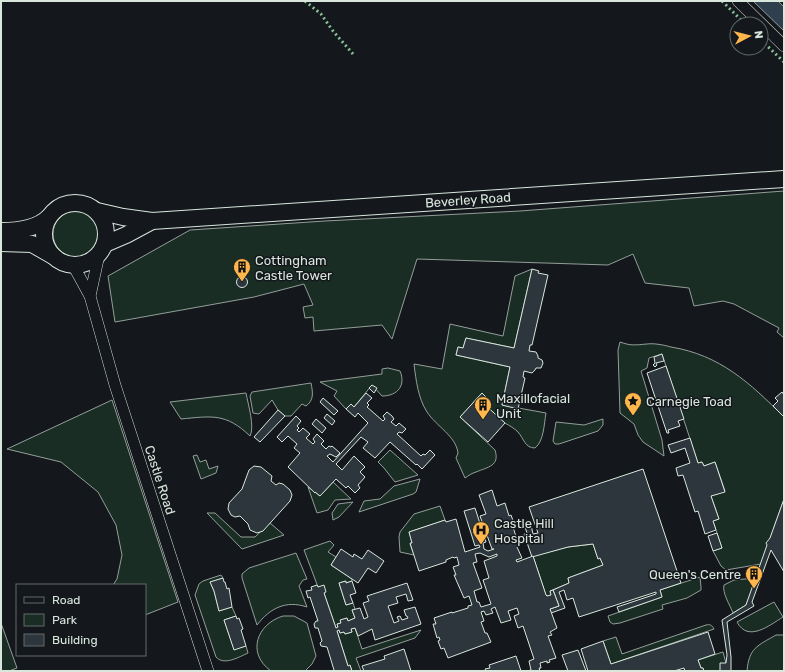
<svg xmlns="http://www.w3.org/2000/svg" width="785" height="672" font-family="Rubik,sans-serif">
  <rect width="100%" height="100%" fill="#14181c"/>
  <!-- green -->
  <g fill="#1a2d24" stroke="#939e99">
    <polygon points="784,191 784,338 777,332 779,328 734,304 723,301 694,306 689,288 645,283 633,254 608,265 417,259 392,339 382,325 314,331 313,317 305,318 303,307 313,305 304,284 254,297 115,322 108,276 190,230 325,221 520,211"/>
    <circle cx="76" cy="234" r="23"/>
    <path d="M 532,269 L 514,348 L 466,338 L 463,348 L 458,347 L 456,355 L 510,367 L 502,405 L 546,413 C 544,424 544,441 535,448 C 525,448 524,439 518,432 C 514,428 510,426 505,423 C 497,417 490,409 482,402 L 486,397 L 482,393 L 460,417 L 495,450 C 500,466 488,467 476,472 C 472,473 468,476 465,478 L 456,458 L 458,453 C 456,436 436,426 427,412 C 418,398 416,380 414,364 L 442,369 L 450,324 L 503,336 L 515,276 Z"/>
    <path d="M 620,342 C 631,346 635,345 647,344 C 654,343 664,345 671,347 C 720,355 750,383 784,417 L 784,499 L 761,564 L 726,570 L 721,566 L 713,551 L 722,548 L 713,521 L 719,519 L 711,496 L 725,491 L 715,462 L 704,466 L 702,462 L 698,463 L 662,354 L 649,358 L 647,368 L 641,371 L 662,440 L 664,456 L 643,442 L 638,435 L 634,424 L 620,413 L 618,350 Z"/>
    <path d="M 388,368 L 400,371 C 406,385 398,396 382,396 L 372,385 L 354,407 L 351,404 L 346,409 L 334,396 L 337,391 L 320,382 L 382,374 L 382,369 Z"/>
    <path d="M 311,383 C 313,393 314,400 306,406 L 302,404 L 291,416 L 285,416 L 278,410 L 272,400 L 259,414 L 253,413 L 250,396 L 252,392 Z"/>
    <path d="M 246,393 C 248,404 255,427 250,436 C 226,413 212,416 181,419 L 170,402 Z"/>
    <polygon points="112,400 178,602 145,615 145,585 113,585 117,579 122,555 116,525 98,492 61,462 7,449"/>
    <polygon points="603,419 603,425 598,431 559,444 555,444 553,441 556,422 584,425"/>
    <polygon points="390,450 418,475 395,482 384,468 378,462"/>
    <polygon points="197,455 200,462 206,460 209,469 218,466 216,473 201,479 193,456"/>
    <polygon points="420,479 416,492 413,494 359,512 364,501 380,499 394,486"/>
    <polygon points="333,482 351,499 335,500 328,510 317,513 308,487 320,496"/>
    <polygon points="353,502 339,517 333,520 332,513 338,504"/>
    <polygon points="440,506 445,520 409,532 412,543 410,544 414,555 400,552 399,537 400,532 414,514"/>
    <polygon points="207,513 215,513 241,537 255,537 270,523 284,535 242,549"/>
    <polygon points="330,541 334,545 328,552 336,557 331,565 352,579 352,581 346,583 345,581 339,583 346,605 353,603 355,609 352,610 355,618 348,621 347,618 341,620 341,623 337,624 338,627 336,628 324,593 318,587 304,550"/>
    <polygon points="593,544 598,559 600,558 603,565 568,578 569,583 550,591 551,595 547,596 546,595 533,556 568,547"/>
    <path d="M 296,553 L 307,579 L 303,580 L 299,586 L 307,607 C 286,600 270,608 257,625 L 242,578 L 242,574 L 249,568 Z"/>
    <path d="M 221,575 L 223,578 L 210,582 L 214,591 L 219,611 L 232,607 L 236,616 L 224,620 L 234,649 L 246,646 L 248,653 C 239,657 224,666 216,657 L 195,595 L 199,584 L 203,581 Z"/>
    <polygon points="700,577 701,587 701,590 687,598 662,605 663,609 620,623 613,624 610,622 608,616 662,597 660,590"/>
    <path d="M 756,578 L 746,605 L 733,613 C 730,605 722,593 724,585 L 734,580 Z"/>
    <path d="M 774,602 L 783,617 C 770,625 748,643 737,622 Z"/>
    <path d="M 283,616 L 294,616 L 307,623 L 316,656 L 312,664 L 305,671 L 271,671 C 246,653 257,624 283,616 Z"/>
    <polygon points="1,623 17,668 9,671 1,671"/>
    <path d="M 706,625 C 710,624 712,625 714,629 L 611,664 L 603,641 L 616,637 L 622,654 Z"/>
    <polygon points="355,628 362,649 421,630 415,638 356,658 361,671 352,671 350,665 348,666 337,631 339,630 340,633 344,632 345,634 352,632 351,629"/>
    <path d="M 776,635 L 784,635 L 784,671 L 747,671 C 749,648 757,646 776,635 Z"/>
    <polygon points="723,652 726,663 720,671 704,671 703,668 701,668 698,660"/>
  </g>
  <!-- water -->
  <polygon fill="#2f3f4d" stroke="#939e99" points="753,1 778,1 784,7 784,31"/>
  <!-- building -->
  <g fill="#2c363c" stroke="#d8e6dc" fill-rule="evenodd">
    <polygon points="532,269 539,271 538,273 548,275 532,345 530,345 529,351 536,352 538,356 538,358 542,360 543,363 541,368 536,368 535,370 532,373 524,371 523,377 525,378 518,409 502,405 510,367 456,355 458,347 463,348 466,338 514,348"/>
    <circle cx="242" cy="282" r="5.5"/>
    <polygon points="662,354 664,361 656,363 657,365 655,367 653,365 655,363 654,357"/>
    <polygon points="666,366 684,419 678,421 680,426 668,430 669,433 667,433 647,373"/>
    <polygon points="372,385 377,388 374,393 369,388"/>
    <polygon points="782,392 784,395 784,417 773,406 778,401 775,398"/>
    <polygon points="366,393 372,398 367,403 369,405 367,407 383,421 385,419 383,416 387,412 392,416 394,419 391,422 396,426 399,423 406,429 402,433 399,432 397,434 421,456 423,454 425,455 430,450 435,455 422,469 417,464 416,465 390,442 375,458 363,448 368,442 361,437 336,464 342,470 354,456 365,467 360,472 365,477 358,485 360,488 355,493 348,486 346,488 336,479 320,496 315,492 315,493 288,467 300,453 294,448 297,444 288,436 282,442 277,437 296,416 301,421 297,426 299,428 297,430 299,432 303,428 310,434 306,438 313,444 315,442 313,439 317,434 324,441 321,444 326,449 329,446 331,447 332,446 340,453 336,457 330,454 327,456 333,462 368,423 358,413 355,417 346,409 351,404 354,407"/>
    <polygon points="482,393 486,397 482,402 505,423 488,442 460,417"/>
    <polygon points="323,398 338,411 334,415 320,402"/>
    <polygon points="278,410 285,416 260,442 254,437"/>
    <polygon points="327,414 335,421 332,425 324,418"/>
    <polygon points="316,419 326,428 322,433 312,424"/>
    <polygon points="690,438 698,463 702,462 704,466 715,462 725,492 711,496 719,519 713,521 716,530 705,534 698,511 695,512 683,475 678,476 676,468 690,463 685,448 671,453 668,445"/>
    <polygon points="254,466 261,467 272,476 271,481 276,485 279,483 283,484 290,490 292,495 290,501 263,531 257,533 250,530 248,524 240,516 235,517 231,515 228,509 229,503 242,489 249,470"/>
    <polygon points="643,469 681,583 660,590 662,597 619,612 617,607 656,594 656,592 579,617 573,598 567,600 564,590 559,592 565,608 551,613 550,609 559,606 553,590 569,583 568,578 603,565 600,558 598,559 593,544 568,547 532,557 524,534 527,533 525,527 531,525 533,534 538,533 529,507"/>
    <path d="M 492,490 L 497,506 L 505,503 L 509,516 L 511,515 L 515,526 L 513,527 L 519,546 L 517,547 L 522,558 L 516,560 L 517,562 L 533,556 L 546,595 L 547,596 L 551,595 L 550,591 L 553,590 L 559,606 L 550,609 L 557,628 L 550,632 L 552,635 L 548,636 L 556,658 L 549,660 L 550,662 L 547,663 L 547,661 L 540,663 L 541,668 L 539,668 L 540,671 L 527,671 L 531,670 L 529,661 L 534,659 L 523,626 L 518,628 L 514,616 L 519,614 L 517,608 L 508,611 L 511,620 L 501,623 L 495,607 L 491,609 L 493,613 L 486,615 L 484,611 L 481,612 L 484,621 L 481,622 L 485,633 L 487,633 L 491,642 L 448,658 L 444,648 L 441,649 L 438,641 L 440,640 L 439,637 L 437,638 L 433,624 L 436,624 L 434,618 L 452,612 L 452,613 L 468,608 L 468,606 L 472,605 L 469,596 L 464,598 L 454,575 L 456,575 L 453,567 L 459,565 L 457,557 L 454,558 L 453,557 L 446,560 L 446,562 L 419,571 L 410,543 L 412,543 L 409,532 L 445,520 L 446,522 L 456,519 L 465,552 L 480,547 L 479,545 L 475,546 L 464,511 L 475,508 L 486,542 L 483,543 L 484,549 L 488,551 L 494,549 L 492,549 L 480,516 L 486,514 L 479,495 ZM 480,553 L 489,557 L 497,554 L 497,556 L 484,561 L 489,578 L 483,580 L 491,604 L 481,607 L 479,602 L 477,602 L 474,591 L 482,588 L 473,563 L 477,562 L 475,554 Z"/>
    <polygon points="784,499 784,572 771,550 752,602 754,606 727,622 731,657 731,671 720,671 720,663 726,663 727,655 722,620 746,605 767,545 766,543 770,538"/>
    <polygon points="717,533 722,548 713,551 708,536"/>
    <polygon points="341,549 353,557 354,554 362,559 368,550 384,561 376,573 368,568 358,583 331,565"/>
    <polygon points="223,578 224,582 225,582 227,589 229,588 232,607 219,611 214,591 210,582"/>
    <polygon points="346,581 346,583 352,581 356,593 350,595 353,603 346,605 339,583"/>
    <polygon points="407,583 413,600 408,601 406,594 396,597 398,603 388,606 394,623 399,621 397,617 400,616 402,620 408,618 407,616 406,616 404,610 415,607 421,624 375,640 372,629 358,636 355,628 351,629 352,632 345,634 344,632 340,633 339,630 337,631 348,666 350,665 352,671 333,671 334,670 327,647 321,646 320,643 322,641 318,628 315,628 314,624 316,621 318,621 310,597 308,598 306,591 312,590 311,587 317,585 318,587 324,585 326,592 324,593 336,628 338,627 337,624 341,623 340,620 347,618 348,621 355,618 352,610 360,608 364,619 368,617 363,603 369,601 367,596"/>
    <polygon points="236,616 237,619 239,618 243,629 241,630 246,646 234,650 224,620"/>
    <polygon points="708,632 715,654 698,660 701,668 703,668 704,671 685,671 684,668 674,671 588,671 581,649 603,641 611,664"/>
    <polygon points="404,649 411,671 364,671 362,666 385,659 384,656"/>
    <polygon points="578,650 586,671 568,671 562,655"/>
    <polygon points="516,656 521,671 486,671 485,669 490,668 489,665"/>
  </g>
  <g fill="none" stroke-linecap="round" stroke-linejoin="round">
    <!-- minor casing -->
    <g stroke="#d8e6dc" stroke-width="12">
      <g id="minor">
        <polyline points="738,1 784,46"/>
        <polyline points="73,265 90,296 115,385 208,671"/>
        <polyline points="90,296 99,255"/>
      </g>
    </g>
    <!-- highway casing -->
    <g stroke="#d8e6dc" stroke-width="18">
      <g id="highway">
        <circle cx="75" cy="234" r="31"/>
        <polyline points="97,211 123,217 152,221 784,179"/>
        <path d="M 1,231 C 16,231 37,229 49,217"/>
        <polyline points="1,243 32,244 53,256"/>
        <polyline points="105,244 126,235 152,221"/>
      </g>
    </g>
    <!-- minor -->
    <use href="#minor" stroke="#14181c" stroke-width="11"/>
    <!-- highway -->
    <use href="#highway" stroke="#14181c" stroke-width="16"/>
    <!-- hedge -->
    <g stroke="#8ac095" stroke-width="3" stroke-dasharray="2 3" stroke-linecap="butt">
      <polyline points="305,1 321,14 333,31 353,54"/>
      <polyline points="722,1 745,24"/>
      <polyline points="761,40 784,62"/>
    </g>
  </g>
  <!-- icons -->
  <defs>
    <g id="building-pin" transform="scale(0.9)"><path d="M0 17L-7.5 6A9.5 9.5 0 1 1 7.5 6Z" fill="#ffb74d" stroke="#14181c"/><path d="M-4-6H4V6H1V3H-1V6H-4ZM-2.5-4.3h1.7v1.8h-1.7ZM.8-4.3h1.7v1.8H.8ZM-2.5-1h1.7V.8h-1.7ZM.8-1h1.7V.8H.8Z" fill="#111"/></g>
    <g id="sight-pin" transform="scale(0.9)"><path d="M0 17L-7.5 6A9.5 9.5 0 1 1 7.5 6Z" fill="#ffb74d" stroke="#14181c"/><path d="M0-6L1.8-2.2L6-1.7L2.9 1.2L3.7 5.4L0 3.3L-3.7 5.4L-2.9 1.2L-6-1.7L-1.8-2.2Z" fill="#111"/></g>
    <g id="hospital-pin" transform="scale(0.9)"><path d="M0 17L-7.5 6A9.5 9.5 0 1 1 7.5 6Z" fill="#ffb74d" stroke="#14181c"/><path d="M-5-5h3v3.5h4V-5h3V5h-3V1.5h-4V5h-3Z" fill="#111"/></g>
  </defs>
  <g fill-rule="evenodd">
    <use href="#building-pin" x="242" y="267"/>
    <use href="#sight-pin" x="633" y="401"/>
    <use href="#building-pin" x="483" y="405"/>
    <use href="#hospital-pin" x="481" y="530"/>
    <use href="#building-pin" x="754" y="574"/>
  </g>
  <g text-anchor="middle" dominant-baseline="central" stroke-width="3" stroke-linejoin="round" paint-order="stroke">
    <!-- street labels -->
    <g font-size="13" fill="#d8e6dc" stroke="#14181c">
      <text transform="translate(468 200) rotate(-4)">Beverley Road</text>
      <text transform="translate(160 480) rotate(72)">Castle Road</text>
    </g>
    <!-- poi labels -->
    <g font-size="13" fill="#d8e6dc" stroke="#14181c" text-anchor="start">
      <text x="255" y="260">Cottingham<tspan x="255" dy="15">Castle Tower</tspan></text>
      <text x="496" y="398">Maxillofacial<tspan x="496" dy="15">Unit</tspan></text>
      <text x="646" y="401">Carnegie Toad</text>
      <text x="494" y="523">Castle Hill<tspan x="494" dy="15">Hospital</tspan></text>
      <text x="741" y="574" text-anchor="end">Queen's Centre</text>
    </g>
  </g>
  <!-- border -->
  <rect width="785" height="672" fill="none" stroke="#d8e6dc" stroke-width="4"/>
  <!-- legend -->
  <rect x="16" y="584" width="130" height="72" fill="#14181c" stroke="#626a69"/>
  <rect x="24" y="597" width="20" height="6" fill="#14181c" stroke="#626a69"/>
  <text x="52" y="604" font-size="12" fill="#d8e6dc">Road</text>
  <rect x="24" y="614" width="20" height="12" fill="#1a2d24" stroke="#626a69"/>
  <text x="52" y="624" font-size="12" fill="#d8e6dc">Park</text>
  <rect x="24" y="634" width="20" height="12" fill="#2c363c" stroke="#626a69"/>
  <text x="52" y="644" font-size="12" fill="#d8e6dc">Building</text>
  <!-- north arrow -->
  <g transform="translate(749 36) rotate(83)"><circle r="19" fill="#14181c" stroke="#626a69"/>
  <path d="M0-3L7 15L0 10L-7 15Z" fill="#ffb74d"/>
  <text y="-6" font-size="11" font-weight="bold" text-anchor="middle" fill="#d8e6dc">N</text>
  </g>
</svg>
